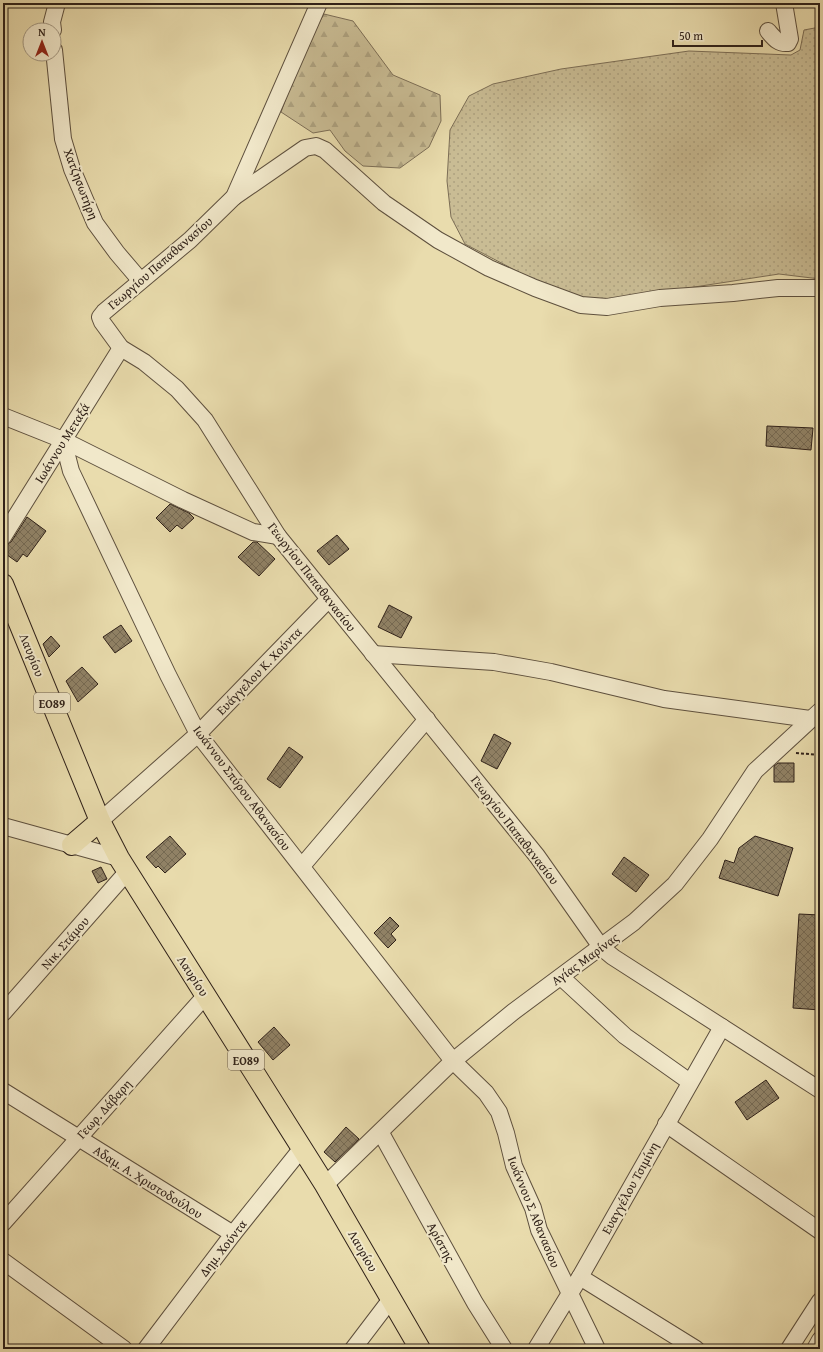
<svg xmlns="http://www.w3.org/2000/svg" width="823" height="1352" font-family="'Gentium Book Plus',serif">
  <defs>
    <pattern id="grass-dots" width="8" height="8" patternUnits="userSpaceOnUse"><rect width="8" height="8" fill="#c9bc94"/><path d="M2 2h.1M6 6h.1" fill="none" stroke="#ada17f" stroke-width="1.8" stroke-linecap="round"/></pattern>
    <pattern id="forest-firs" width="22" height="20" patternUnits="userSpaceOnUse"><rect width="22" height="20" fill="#c9bc94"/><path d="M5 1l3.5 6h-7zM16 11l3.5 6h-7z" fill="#ada17f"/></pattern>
    <pattern id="building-cross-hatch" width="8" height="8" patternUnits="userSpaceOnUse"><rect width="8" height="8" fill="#908266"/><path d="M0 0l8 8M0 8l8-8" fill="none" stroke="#766a53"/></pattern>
  </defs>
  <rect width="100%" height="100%" fill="#e9dcad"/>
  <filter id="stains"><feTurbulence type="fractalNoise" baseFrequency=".005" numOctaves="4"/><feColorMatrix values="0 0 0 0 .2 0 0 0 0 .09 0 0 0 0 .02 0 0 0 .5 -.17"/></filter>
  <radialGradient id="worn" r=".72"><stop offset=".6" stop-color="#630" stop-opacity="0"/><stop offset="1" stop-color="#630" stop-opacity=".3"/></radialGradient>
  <!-- grass -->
  <polygon fill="url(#grass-dots)" stroke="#7c6e56" points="820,27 820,279 779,274 610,300 581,297 530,278 465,244 451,217 447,181 450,130 469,96 493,84 561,69 689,51 791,55 800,50 804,30"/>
  <!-- forest -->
  <polygon fill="url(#forest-firs)" stroke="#7c6e56" points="324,14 353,21 393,75 440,95 441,121 429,147 400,168 363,166 345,151 330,130 313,133 281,112 303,51"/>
  <!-- building -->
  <g fill="url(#building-cross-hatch)" stroke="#2f2119">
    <polygon points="767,426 813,428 811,450 766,446"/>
    <polygon points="170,504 189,513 194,518 182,529 177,525 170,532 156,518"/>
    <polygon points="27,517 46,531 27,557 23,554 17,562 3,552 3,546 11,542"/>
    <polygon points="337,535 349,549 329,565 317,551"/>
    <polygon points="253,542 257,542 275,559 259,576 238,557"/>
    <polygon points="389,605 412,617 401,638 378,627"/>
    <polygon points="121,625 132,641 115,653 103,637"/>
    <polygon points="51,636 60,646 49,657 43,644"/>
    <polygon points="82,667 98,684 78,702 66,681"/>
    <polygon points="494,734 511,743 497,769 481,761"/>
    <polygon points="289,747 303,757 280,788 267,779"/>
    <polygon points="778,763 794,763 794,782 774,782 774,766"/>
    <polygon points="170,836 186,854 165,873 158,866 156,868 146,857"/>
    <polygon points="755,836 793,848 778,896 719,878 725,860 734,863 739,848"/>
    <polygon points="624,857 649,875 636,892 612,874"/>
    <polygon points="101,867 107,879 98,883 92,871"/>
    <polygon points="799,914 820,915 820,1010 793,1008"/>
    <polygon points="390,917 399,926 391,934 396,940 388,948 374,933"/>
    <polygon points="274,1027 290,1045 273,1060 258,1042"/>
    <polygon points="766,1080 779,1098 747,1120 735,1102"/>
    <polygon points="346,1127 359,1139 335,1162 324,1152"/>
  </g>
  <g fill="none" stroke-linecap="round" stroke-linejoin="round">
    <!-- minor casing -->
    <g stroke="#5e503e" stroke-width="18">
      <g id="minor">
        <polyline points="319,3 234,197 190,240 104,312 100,317 102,322 121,348 144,362 177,389 205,420 278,536 537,856 601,947 613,957 820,1090"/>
        <polyline points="53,30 52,22 57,3"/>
        <path d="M 768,31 C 774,38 778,44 788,43 L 790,39 L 784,3"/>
        <polyline points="54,50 63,139 72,169 95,223 117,253 140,280"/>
        <polyline points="234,197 305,148 316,146 325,150 384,203 438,240 489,268 535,288 581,305 607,307 660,298 733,293 778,288 820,288"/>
        <polyline points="3,416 63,440 183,500 253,532 278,536"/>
        <polyline points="63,440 71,471 168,675 198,734 453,1061 486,1093 499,1112 506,1133 514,1166 533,1208 539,1230 597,1349"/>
        <polyline points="3,537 121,348"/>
        <polyline points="373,654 494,662 551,672 664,699 810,719"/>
        <polyline points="100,821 198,734 328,600"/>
        <polyline points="3,826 119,858"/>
        <polyline points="302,866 427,719"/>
        <polyline points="561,977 625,1036 690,1082"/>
        <polyline points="3,1013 127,872"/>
        <polyline points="3,1091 233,1234"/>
        <polyline points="666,1124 820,1231"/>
        <polyline points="381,1133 475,1303 504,1349"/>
        <polyline points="325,1185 453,1061 513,1012 634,922 675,884 710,839 755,771 820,711"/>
        <polyline points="3,1223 206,995"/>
        <polyline points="3,1261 124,1349"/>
        <polyline points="580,1277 696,1349"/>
        <polyline points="146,1349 233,1234 302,1148"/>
        <polyline points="353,1349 391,1299"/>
        <polyline points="536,1349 580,1277 722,1027"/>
        <polyline points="789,1349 820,1301"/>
        <polyline points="815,1349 820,1340"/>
      </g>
    </g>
    <!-- major casing -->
    <g stroke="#2f2119" stroke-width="22">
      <g id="major">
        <polyline points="3,584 100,821 119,858 325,1185 420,1349"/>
        <polyline points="72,845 100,821"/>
      </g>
    </g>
    <!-- path -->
    <polyline stroke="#2f2119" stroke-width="2" stroke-dasharray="3 2" stroke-linecap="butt" points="796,753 820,755"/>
    <!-- minor -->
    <use href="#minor" stroke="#f1e8ca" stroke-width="16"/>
    <!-- major -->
    <use href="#major" stroke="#e9dcad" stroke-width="20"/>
  </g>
  <g text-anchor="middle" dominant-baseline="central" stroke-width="4" stroke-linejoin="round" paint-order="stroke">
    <!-- shield labels -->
    <g fill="#f1e8ca" stroke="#695d4e" stroke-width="1">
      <rect x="34" y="693" width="36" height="20" rx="3"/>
      <rect x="228" y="1050" width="36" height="20" rx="3"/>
    </g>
    <g font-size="12" font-weight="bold" fill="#2f2119">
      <text x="52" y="703">ΕΟ89</text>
      <text x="246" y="1060">ΕΟ89</text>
    </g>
    <!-- street labels -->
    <g font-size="13" fill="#2f2119" stroke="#f1e8ca">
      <text transform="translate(81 184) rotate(69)">Χατζησωτήρη</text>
      <text transform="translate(160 263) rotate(-41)">Γεωργίου Παπαθανασίου</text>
      <text transform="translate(62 443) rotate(-58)">Ιωάννου Μεταξά</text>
      <text transform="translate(312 577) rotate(52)">Γεωργίου Παπαθανασίου</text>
      <text transform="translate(32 655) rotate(68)">Λαυρίου</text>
      <text transform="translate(259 671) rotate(-46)">Ευάγγελου Κ. Χούντα</text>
      <text transform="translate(242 788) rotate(53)">Ιωάννου Σπύρου Αθανασίου</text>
      <text transform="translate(515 830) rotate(52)">Γεωργίου Παπαθανασίου</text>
      <text transform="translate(65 943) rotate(-49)">Νικ. Στάμου</text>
      <text transform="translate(585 959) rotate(-36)">Αγίας Μαρίνας</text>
      <text transform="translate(193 976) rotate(57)">Λαυρίου</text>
      <text transform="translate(104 1109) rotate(-48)">Γεωρ. Δάβαρη</text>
      <text transform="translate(148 1182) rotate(32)">Αδαμ. Α. Χριστοδούλου</text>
      <text transform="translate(630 1188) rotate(-61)">Ευαγγέλου Τσιμίνη</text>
      <text transform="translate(534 1212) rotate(68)">Ιωάννου Σ Αθανασίου</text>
      <text transform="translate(441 1242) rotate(61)">Αρίστης</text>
      <text transform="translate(223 1248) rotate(-52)">Δημ. Χούντα</text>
      <text transform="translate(363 1251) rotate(60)">Λαυρίου</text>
    </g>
  </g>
  <!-- margin -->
  <rect width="823" height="1352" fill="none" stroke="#e9dcad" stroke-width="16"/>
  <rect x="4" y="4" width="815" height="1344" fill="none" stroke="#2f2119" stroke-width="2"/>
  <rect x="8" y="8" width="807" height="1336" fill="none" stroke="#2f2119"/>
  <!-- north arrow -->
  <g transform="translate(42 42)"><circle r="19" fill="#f1e8ca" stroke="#a39883"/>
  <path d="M0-3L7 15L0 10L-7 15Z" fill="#8f2418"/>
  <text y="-6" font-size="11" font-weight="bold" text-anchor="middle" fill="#2f2119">N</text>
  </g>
  <!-- scale -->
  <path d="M673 40v6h89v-6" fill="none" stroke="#2f2119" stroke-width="2"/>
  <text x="679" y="40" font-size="12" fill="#2f2119" stroke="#f1e8ca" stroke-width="3" paint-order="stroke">50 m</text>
  <rect width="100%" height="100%" filter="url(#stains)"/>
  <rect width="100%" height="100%" fill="url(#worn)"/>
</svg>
